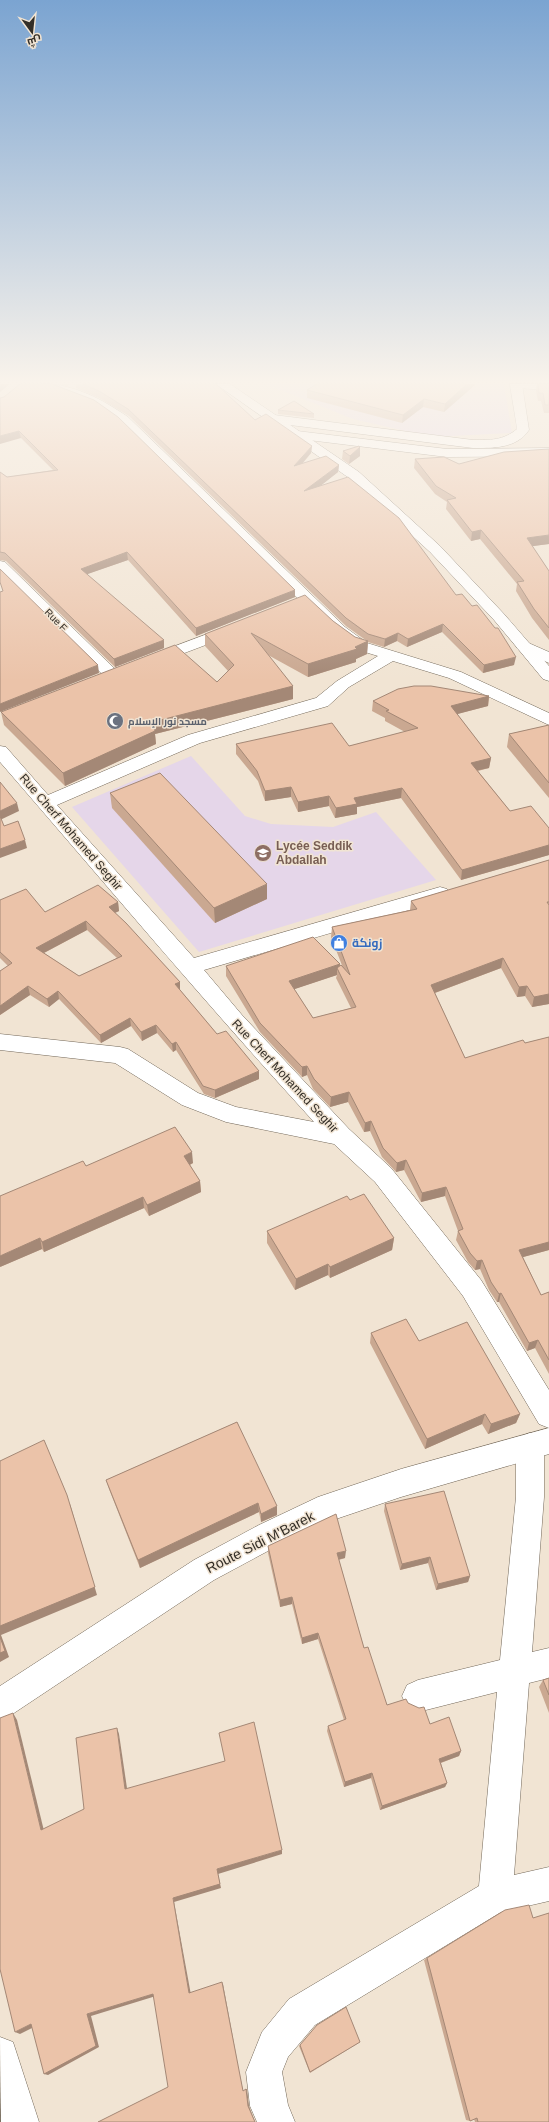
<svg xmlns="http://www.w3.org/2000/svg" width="549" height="2122" font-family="Arial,Cairo,sans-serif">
  <rect width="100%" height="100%" fill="#f1e4d3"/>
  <!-- education -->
  <g fill="#e5d6e9">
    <polygon points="266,384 504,384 512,433 432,437 353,419"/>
    <polygon points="191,756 245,816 271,824 333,827 376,812 436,880 199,952 72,807"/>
  </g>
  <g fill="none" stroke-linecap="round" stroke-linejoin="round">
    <!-- street casing -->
    <g stroke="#736859" stroke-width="1">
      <g id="street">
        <path d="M 43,384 C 75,384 103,400 128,417 L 345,627 L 367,643 L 461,672 L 549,713 L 549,725 L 449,678 L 393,661 L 349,687 L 328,706 L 200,743 L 57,805 L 194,958 L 440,887 L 447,889 L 450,894 L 447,899 L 204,970 L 242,1015 L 349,1129 L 391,1168 L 481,1280 L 549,1390 L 549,1428 L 539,1424 L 463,1296 L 375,1182 L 334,1144 L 226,1122 L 182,1105 L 115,1063 L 0,1050 L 0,1034 L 120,1047 L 128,1049 L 198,1093 L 236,1107 L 314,1122 C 206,1004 104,882 0,762 L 0,746 L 6,747 L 48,795 L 188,735 L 316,698 L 337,681 L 378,656 L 355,649 L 333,633 L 120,423 L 95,406 L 45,387 Z"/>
        <polygon points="510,384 549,384 549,390 516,388"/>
        <polygon points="297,431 447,449 549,448 549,456 447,457 292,438 291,435"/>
        <polygon points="0,561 5,562 118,672 120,675 118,678 106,678 0,573"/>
        <polygon points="234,624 240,626 242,629 240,632 158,663 146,663 144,660 146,657"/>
        <polygon points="524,641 549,652 549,663 518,649 516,646 518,643"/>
        <polygon points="530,1433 540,1437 544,1446 544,1497 532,1652 549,1648 549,1678 529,1683 514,1875 549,1867 549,1901 501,1912 315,2025 288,2057 282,2072 288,2105 295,2122 257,2122 250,2106 246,2072 262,2032 289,1999 479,1886 497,1692 418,1712 407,1707 402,1696 407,1685 418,1680 500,1660 516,1497 516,1446 520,1437"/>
        <polygon points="0,2037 13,2042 39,2122 1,2122"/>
      </g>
    </g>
    <!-- secondary casing -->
    <g stroke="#736859" stroke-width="1">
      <g id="secondary">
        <path d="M 510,384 L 522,384 L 529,430 C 516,449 493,448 473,448 L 274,423 L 268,419 L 274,415 L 473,440 C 490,440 503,441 517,429 Z"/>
        <polygon points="549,1428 549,1454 401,1497 333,1520 279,1545 214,1580 11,1715 0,1720 0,1686 194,1560 259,1525 318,1497 401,1469"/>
      </g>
    </g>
    <!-- primary casing -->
    <g stroke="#736859" stroke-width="1">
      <polygon id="primary" points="216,384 230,384 359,472 440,546 504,614 549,666 549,681 543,679 494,620 430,552 349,478"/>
    </g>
    <!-- street -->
    <use href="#street" fill="#fff" fill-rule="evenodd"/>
    <!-- secondary -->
    <use href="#secondary" fill="#fff" fill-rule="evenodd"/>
    <!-- primary -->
    <use href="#primary" fill="#fff" fill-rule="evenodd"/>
  </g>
  <!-- wall -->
  <g fill="#caa891" fill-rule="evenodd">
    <polygon points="56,384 69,384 68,386"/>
    <polygon points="76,384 216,384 255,420 312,446 311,453 303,463 339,465 338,472 320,486 456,595 514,665 483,673 442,632 407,647 397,641 384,647 368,642 367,654 356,659 356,662 308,677 268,655 293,699 155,734 156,744 65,786 4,725 1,712 217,682 228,671 205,646 205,634 333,621 355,637 367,641 346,626 129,416 99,398 76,388"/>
    <polygon points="314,384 476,384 444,412 423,407 402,423 307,398 307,390 316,385"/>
    <polygon points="537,384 549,384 549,413 544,413 541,401 538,401 536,391"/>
    <polygon points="0,398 295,597 196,636 128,560 87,574 164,648 115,667 6,561 0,560 0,472 7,477 53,470 21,438"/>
    <polygon points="278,410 314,414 314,418 278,414"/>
    <polygon points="360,447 360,456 349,464 342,459 343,451"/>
    <polygon points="415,459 459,464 549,544 532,546 549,571 549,640 532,618 516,591 517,584 480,539 471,541 446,509 447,502 435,494 414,468"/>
    <polygon points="489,696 488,706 457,714 491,758 489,768 478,771 510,811 549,828 549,855 461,880 401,798 357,807 357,814 335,818 329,806 298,812 291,797 265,801 258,781 236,754 236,744 349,746 405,732 385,721 385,718 372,711 373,701"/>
    <polygon points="549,725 549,798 507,747 509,734"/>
    <polygon points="110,793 267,899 215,923 112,808"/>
    <path d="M 549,860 L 549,1004 L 532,1007 L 525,996 L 517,997 L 501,968 L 435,993 L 465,1058 L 549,1037 L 549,1250 L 523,1257 L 541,1295 L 549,1292 L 549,1374 L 535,1348 L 527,1351 L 499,1302 L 497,1302 L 489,1290 L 480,1269 L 475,1270 L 468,1262 L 456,1240 L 458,1231 L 445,1196 L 421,1202 L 404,1170 L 396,1172 L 382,1157 L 370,1131 L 364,1132 L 348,1102 L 330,1107 L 313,1089 L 307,1075 L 302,1077 L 260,1032 L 226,976 L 226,966 L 340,964 L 340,966 L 343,968 L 331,937 L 332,927 L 410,910 L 411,901 ZM 337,975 L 336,978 L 351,1008 L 313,1018 L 294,989 Z"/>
    <path d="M 0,900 L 45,912 L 118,902 L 119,911 L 115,913 L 180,982 L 180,990 L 217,1034 L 259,1079 L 215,1098 L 204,1094 L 176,1050 L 173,1052 L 157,1033 L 142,1041 L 131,1026 L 101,1043 L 59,999 L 49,1007 L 30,995 L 0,1015 L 0,971 L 8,966 L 0,958 ZM 87,930 L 117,958 L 79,976 L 44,953 Z"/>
    <polygon points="193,1163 190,1165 200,1181 201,1192 149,1216 144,1208 44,1252 42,1249 0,1267 86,1166"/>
    <polygon points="267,1231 394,1238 392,1250 330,1278 328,1275 295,1290 267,1243"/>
    <polygon points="371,1333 419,1341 520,1414 516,1423 488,1434 482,1424 425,1449 370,1343"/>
    <polygon points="237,1422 277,1515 261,1522 259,1512 140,1568 109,1489 106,1480"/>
    <polygon points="385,1504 470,1576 468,1582 436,1590 428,1563 400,1570 384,1511"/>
    <polygon points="268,1546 345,1558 339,1560 364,1648 387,1705 408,1703 430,1724 461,1751 459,1756 441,1763 447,1783 445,1787 380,1810 371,1778 344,1787 327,1731 328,1726 344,1720 318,1639 302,1644 292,1604 280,1607 268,1553"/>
    <polygon points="549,1678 549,1713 539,1687 543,1680"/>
    <polygon points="427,1958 549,2122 475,2122 474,2119 470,2121 466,2120 424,1960"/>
    <polygon points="360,2042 310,2073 299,2046 300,2045"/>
  </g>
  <!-- shaded-wall -->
  <g fill="#a48876">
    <polygon points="0,384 10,384 0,392"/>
    <polygon points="467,384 476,384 444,412 445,404"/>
    <polygon points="424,399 423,407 402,423 403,415"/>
    <polygon points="19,431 21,438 0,444 0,436"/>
    <polygon points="312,446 311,453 294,473 294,466"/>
    <polygon points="360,447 360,456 349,464 350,456"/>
    <polygon points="339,465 338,472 304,499 304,491"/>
    <polygon points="481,530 480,539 471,541 472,532"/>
    <polygon points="549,535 549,544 526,547 527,538"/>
    <polygon points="127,552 128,560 82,576 81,569"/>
    <polygon points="295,590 295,597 196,636 196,628"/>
    <polygon points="443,624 442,632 407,647 408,639"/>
    <polygon points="398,633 397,641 384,647 385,639"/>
    <polygon points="164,640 164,648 115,667 114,659"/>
    <polygon points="368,641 367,654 356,659 356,662 308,677 308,664 355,647"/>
    <polygon points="516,657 514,665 483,673 484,665"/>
    <polygon points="98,665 99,673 0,712 0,704"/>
    <polygon points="293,686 293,699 155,734 156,744 65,786 63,773 153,722"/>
    <polygon points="489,696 488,706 450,716 451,706"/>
    <polygon points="491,758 489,768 470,772 471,763"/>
    <polygon points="291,787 291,797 265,801 265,791"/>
    <polygon points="402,788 401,798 357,807 357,814 335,818 336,808 354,798"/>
    <polygon points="329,796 329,806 298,812 298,802"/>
    <polygon points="17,803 19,811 0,820 0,811"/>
    <polygon points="25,840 27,848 0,858 0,849"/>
    <polygon points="549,845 549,855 461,880 462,870"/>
    <polygon points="267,884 267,899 215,923 214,908"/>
    <polygon points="118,902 119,911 110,915 109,907"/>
    <polygon points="86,921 87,930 38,956 36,948"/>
    <polygon points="503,958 501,968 429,995 431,985"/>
    <polygon points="340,964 339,973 337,968 337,975 289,991 289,981"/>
    <polygon points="180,982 180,990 175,984"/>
    <polygon points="28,986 30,995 0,1015 0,1006"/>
    <polygon points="527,986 525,996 517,997 519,987"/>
    <polygon points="58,991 59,999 49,1007 47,999"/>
    <polygon points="549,994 549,1004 532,1007 534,997"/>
    <polygon points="130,1018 131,1026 101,1043 100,1035"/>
    <polygon points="156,1025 157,1033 142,1041 141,1032"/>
    <polygon points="176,1042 176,1050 173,1052 172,1044"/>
    <polygon points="307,1066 307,1075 302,1077 302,1067"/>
    <polygon points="259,1071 259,1079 215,1098 215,1090"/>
    <polygon points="349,1092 348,1102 330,1107 331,1097"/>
    <polygon points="371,1121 370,1131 364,1132 365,1123"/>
    <polygon points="192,1152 193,1163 185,1167 184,1156"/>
    <polygon points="406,1160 404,1170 396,1172 397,1163"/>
    <polygon points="200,1181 201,1192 149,1216 147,1205"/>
    <polygon points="446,1187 445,1196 421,1202 422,1193"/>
    <polygon points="143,1197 144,1208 44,1252 42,1242"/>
    <polygon points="40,1238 42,1249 0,1267 0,1256"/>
    <polygon points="394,1238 392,1250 330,1278 330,1267"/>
    <polygon points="549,1242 549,1250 516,1259 519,1250"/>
    <polygon points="482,1260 480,1269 475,1270 477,1261"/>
    <polygon points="328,1264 328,1275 295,1290 296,1279"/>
    <polygon points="501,1293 499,1302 497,1302 499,1294"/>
    <polygon points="538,1340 535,1348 527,1351 529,1343"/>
    <polygon points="485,1414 482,1424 425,1449 427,1439"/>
    <polygon points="520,1414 516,1423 488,1434 491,1424"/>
    <polygon points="258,1503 259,1512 140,1568 138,1560"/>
    <polygon points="70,1504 97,1595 1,1635 9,1657 0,1662 0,1626"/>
    <polygon points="277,1506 277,1515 261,1522 261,1514"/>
    <polygon points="346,1551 345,1558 336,1560 337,1553"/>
    <polygon points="430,1557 428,1563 400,1570 402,1564"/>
    <polygon points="470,1576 468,1582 436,1590 438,1584"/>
    <polygon points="292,1597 292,1604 280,1607 280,1600"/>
    <polygon points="318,1633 318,1639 302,1644 302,1638"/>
    <polygon points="13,1713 17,1720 45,1835 41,1830"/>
    <polygon points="117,1728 119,1734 128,1795 125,1789"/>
    <polygon points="461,1751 459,1756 437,1764 439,1759"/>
    <polygon points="372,1773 371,1778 344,1787 345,1782"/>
    <polygon points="447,1783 445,1787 380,1810 382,1806"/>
    <polygon points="282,1850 282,1854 218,1874 221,1888 174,1902 191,1995 189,1993 173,1898 217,1869"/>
    <polygon points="222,1982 223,1984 243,2092 243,2091"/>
    <polygon points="153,1994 156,1996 91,2016 99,2047 48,2075 44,2074 87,2014"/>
    <polygon points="31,2024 36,2026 20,2034 15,2032"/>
    <polygon points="246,2089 247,2089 249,2106 255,2122 248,2106"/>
  </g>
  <!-- building -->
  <g fill="#ebc3a9" stroke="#a48876" fill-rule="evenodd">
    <polygon points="20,384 52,384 94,400 118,417 295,590 196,628 127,552 81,569 164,640 114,659 5,553 0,552 0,472 7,477 58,470 19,431 0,436 0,398 4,397"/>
    <polygon points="83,384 216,384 255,420 266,414 312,446 294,466 326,456 339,465 304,491 348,477 399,518 456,595 462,594 472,606 477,605 495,628 498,628 516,657 484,665 443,624 408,639 398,633 385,639 368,634 346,618 128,409 99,391"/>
    <polygon points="317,384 467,384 445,404 424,399 403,415 307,390"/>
    <polygon points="538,384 549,384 549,405 545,405 543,393 539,393"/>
    <polygon points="294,401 314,414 278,410"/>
    <polygon points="359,446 360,447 350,456 343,451"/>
    <polygon points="549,449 549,535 527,538 549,571 549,628 534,609 517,582 524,581 481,530 472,532 447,500 456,498 436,486 415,459 444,457 459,464 504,452"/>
    <polygon points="0,569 98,665 0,704 0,592 3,591 0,582"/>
    <polygon points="305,595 333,621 355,637 368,641 355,647 357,649 308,664 251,633 293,686 153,722 155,731 63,773 1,712 175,645 217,682 234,665 205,634"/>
    <polygon points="414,686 431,686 489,696 451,706 491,758 471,763 510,811 531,806 549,828 549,845 462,870 402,788 354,798 357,804 336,808 329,796 298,802 291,787 265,791 257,771 236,744 332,723 349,746 418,728 386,711 389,710 373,701 398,689"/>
    <polygon points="549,725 549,783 509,734"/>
    <polygon points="160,773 267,884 214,908 110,793"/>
    <polygon points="0,782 17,803 0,811"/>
    <polygon points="0,816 4,826 18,821 25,840 0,849"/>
    <polygon points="549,860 549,902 547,902 549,905 549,994 534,997 527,986 519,987 503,958 431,985 465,1058 523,1040 525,1043 549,1037 549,1242 519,1250 541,1295 549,1292 549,1360 538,1340 529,1343 501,1293 499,1294 491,1282 482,1260 477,1261 470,1253 458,1231 463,1229 446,1187 422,1193 406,1160 397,1163 383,1148 371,1121 365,1123 349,1092 331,1097 314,1079 307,1066 302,1067 260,1023 226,966 313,937 340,964 289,981 313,1018 356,1007 337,968 341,965 350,975 332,927 417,909 411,901"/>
    <path d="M 98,885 L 118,902 L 109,907 L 126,923 L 180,982 L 175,984 L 217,1034 L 226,1031 L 259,1071 L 215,1090 L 203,1086 L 176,1042 L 172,1044 L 156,1025 L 141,1032 L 130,1018 L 100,1035 L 58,991 L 47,999 L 28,986 L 0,1006 L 0,971 L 12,963 L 0,952 L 0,900 L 26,889 L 45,912 ZM 86,921 L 122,956 L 79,976 L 36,948 Z"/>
    <polygon points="175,1127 192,1152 184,1156 200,1181 147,1205 143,1197 42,1242 40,1238 0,1256 0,1196 83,1161 86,1166"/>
    <polygon points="364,1194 394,1238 330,1267 328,1264 296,1279 267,1231 347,1196 350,1200"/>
    <polygon points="406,1319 419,1341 467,1322 520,1414 491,1424 485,1414 427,1439 371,1333"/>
    <polygon points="237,1422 277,1506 261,1514 258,1503 138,1560 106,1480"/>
    <polygon points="44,1440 67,1495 95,1587 0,1626 0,1461"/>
    <polygon points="444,1491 470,1576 438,1584 430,1557 402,1564 385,1504"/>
    <polygon points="336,1514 346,1551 337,1553 364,1648 368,1647 387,1705 406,1699 408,1703 419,1708 424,1707 430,1724 449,1717 461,1751 439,1759 447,1783 382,1806 372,1773 345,1782 328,1726 346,1719 318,1633 302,1638 292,1597 280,1600 268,1546"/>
    <polygon points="0,1637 5,1651 0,1653"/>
    <polygon points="549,1678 549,1695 543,1680"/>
    <polygon points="13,1713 41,1830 84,1809 76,1738 117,1728 125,1789 225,1761 219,1733 254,1722 282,1850 217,1869 220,1884 173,1898 189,1993 222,1982 243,2091 246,2089 248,2106 255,2122 98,2122 168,2087 153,1994 87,2014 96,2046 44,2074 31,2024 15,2032 0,1969 0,1718"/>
    <polygon points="529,1905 533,1918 549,1913 549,2122 478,2122 477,2118 470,2121 427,1958 505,1910"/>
    <polygon points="346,2007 360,2042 310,2072 300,2045 317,2025"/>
  </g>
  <!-- sky -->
  <linearGradient id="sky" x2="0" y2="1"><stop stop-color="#7ba4d1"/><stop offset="0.56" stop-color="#f9f3eb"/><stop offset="1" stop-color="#f9f3eb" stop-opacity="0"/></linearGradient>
  <rect width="549" height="681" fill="url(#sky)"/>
  <!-- icons -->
  <defs>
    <g id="mosque-disc" transform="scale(0.9)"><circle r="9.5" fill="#6b7280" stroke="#f1e4d3"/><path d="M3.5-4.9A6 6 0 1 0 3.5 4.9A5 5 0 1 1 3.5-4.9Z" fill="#fff"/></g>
    <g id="school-disc" transform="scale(0.9)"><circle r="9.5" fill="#8d6e63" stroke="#f1e4d3"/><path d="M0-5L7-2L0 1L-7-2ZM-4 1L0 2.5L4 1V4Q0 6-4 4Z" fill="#fff"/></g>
    <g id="shop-disc" transform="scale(0.9)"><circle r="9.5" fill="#3f7fe0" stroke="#f1e4d3"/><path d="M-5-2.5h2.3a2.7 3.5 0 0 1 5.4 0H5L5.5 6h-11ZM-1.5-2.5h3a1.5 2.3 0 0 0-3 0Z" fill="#fff"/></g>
  </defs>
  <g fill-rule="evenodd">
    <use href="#mosque-disc" x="115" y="721"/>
    <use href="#school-disc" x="263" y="853"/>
    <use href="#shop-disc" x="339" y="943"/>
  </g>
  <g text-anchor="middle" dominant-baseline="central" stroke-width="3" stroke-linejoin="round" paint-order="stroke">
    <!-- far-street labels -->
    <g font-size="10" fill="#332e27" stroke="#f1e4d3">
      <text transform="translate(56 620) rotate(45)">Rue F</text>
    </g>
    <!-- far-worship labels -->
    <g font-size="10" font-weight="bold" fill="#5b616d" stroke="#f1e4d3" text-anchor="start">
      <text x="128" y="721">مسجد نور الإسلام</text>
    </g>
    <!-- street labels -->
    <g font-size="12" fill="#332e27" stroke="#f1e4d3">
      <text transform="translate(71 832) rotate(49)">Rue Cherf Mohamed Seghir</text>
      <text transform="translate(285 1076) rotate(47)">Rue Cherf Mohamed Seghir</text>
    </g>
    <!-- education labels -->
    <g font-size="12" font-weight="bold" fill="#785e54" stroke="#f1e4d3" text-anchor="start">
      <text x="276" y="846">Lycée Seddik<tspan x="276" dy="14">Abdallah</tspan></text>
    </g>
    <!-- shop labels -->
    <g font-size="12" font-weight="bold" fill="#366cbe" stroke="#f1e4d3" text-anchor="start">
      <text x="352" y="943">زونكة</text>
    </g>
    <!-- near-street labels -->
    <g font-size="14" fill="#332e27" stroke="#f1e4d3">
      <text transform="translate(260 1542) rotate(-27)">Route Sidi M'Barek</text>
    </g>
  </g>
  <!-- north arrow -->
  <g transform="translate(32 32) rotate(165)" stroke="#f1e4d3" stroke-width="3" paint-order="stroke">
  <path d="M0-3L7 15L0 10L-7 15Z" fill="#332e27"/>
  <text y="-6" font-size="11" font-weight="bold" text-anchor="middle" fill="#332e27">ش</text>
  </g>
</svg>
